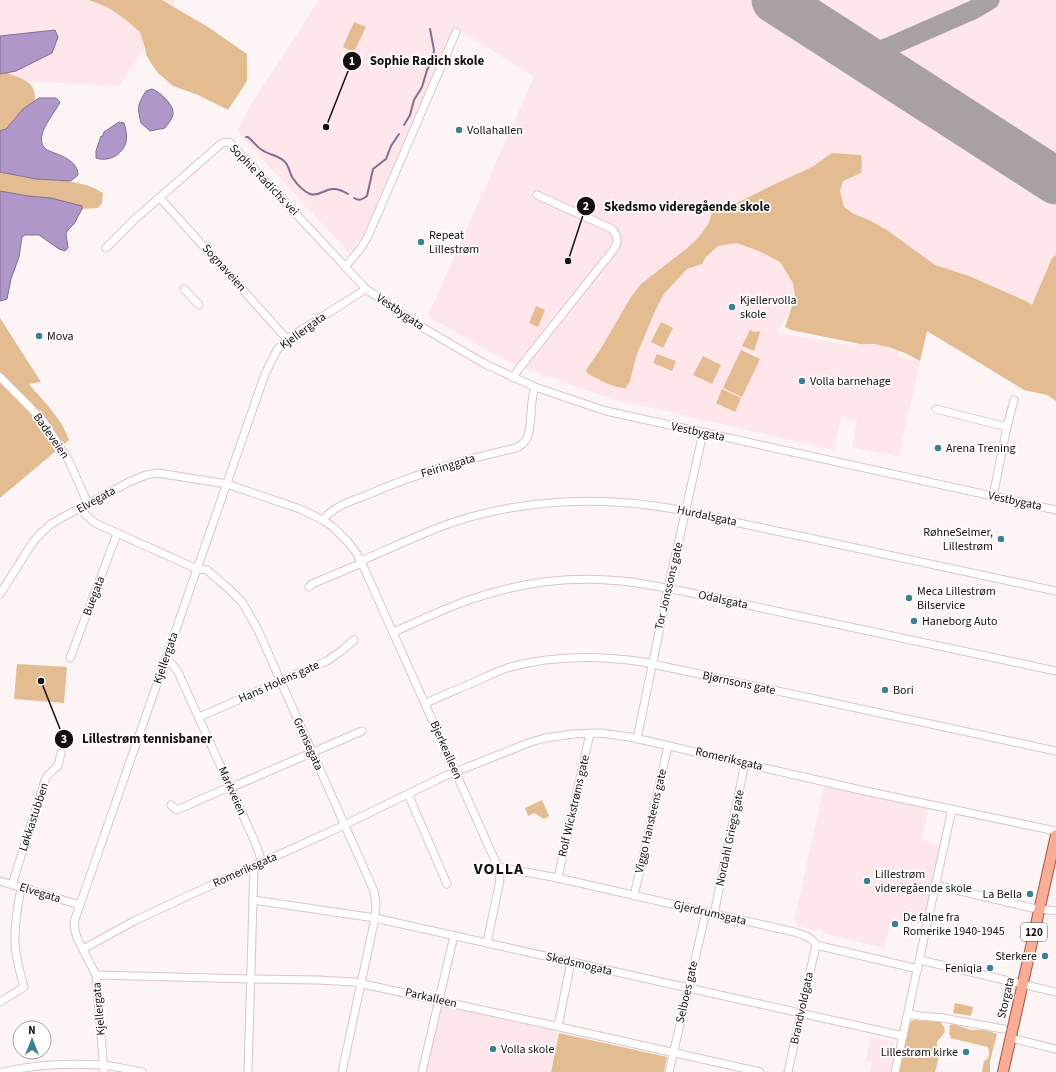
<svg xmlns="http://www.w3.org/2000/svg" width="1056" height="1072" font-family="'Source Sans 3',sans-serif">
  <rect width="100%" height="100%" fill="#fdf4f5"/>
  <!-- built -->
  <g fill="#fee6ea">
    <polygon points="0,0 176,0 119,86 0,80"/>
    <polygon points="319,0 1056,0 1056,397 1024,390 813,258 778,333 855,346 864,342 888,347 888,349 899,352 898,356 920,361 899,457 852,447 857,420 841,417 834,450 610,398 521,367 481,347 428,316 534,77 455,27 440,66 367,229 349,253 242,137 238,129 250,106"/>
    <polygon points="827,786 928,809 922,841 941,845 922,924 898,920 893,921 890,924 884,948 823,933 823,930 817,929 815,931 798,926 796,924 794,920 824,787"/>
    <polygon points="444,1006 549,1029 558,1035 550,1072 426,1072 435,1031 442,1007"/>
    <polygon points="870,1037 894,1042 892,1053 894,1054 890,1072 870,1072 872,1062 866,1060"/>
  </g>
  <!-- green -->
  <g fill="#e4bc92">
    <polygon points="89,0 162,0 208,27 247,54 247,81 228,110 198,95 173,86 157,72 151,63 146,55 145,48 140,32 125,19 107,7"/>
    <polygon points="354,22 366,27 354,52 343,47"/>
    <path d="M 8,72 L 9,74 C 25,80 36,82 35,101 L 23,109 L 6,129 L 0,131 L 0,74 Z"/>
    <path d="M 832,153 L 861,155 L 862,165 L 861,173 L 843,181 L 840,191 L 844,207 L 854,214 L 871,221 L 887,230 L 935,265 L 969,276 L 1028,302 L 1032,305 L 1052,258 L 1056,255 L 1056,401 L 1047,395 L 1024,390 L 927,331 L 920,361 L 905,353 L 888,347 L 874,344 L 860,344 L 791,330 L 785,327 L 795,297 L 793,283 L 780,262 L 761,252 L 737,243 L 718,246 L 706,257 L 702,264 L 687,269 L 664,294 L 656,309 L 637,354 L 630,381 L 626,388 C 612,388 600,380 587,373 L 586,370 L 600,350 L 631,297 L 641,284 L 686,249 L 698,238 L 709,223 L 713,208 L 724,209 L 733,205 L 775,184 L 812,167 Z"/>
    <path d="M 0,172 C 12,174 25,177 37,179 C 60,181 83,180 103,193 L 102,203 L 98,208 L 82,209 L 82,206 L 0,191 Z"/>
    <polygon points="536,306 545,310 538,327 529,323"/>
    <path d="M 0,318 L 41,382 L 29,384 C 44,402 61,417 69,440 L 0,498 Z"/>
    <polygon points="661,322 673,328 663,348 651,342"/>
    <polygon points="750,330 755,332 759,331 760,333 754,351 742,346"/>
    <polygon points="741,350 760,359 742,397 723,388"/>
    <polygon points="657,354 676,361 672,371 653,363"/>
    <polygon points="703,356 721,365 712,384 693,375"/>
    <polygon points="722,389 741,398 735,412 716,403"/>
    <polygon points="17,664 67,667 64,703 14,699"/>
    <polygon points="542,800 549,816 544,819 534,813 528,816 525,808"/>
    <polygon points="955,1003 973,1007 971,1016 953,1013"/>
    <polygon points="914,1020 940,1022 944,1027 945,1032 937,1042 937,1050 939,1057 935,1072 899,1072 909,1022"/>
    <path d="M 953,1024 L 971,1030 L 985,1030 L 997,1034 L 990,1061 L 990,1072 L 982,1072 L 984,1061 C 990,1057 990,1053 988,1047 L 950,1038 L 951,1036 L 949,1035 L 950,1025 Z"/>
    <polygon points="559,1033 667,1057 664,1072 551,1072"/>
  </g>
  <!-- water -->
  <g fill="#af97ca" stroke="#816e92">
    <polygon points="55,30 58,37 52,53 16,71 0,74 0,36"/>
    <path d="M 152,89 C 159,91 173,104 173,112 C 174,117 168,124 165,128 L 150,131 L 141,123 C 138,108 136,107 146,91 Z"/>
    <path d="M 39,98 L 56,98 L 60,102 C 54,115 31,138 47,150 C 59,155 78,160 78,175 L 71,181 L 36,179 L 0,172 L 0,131 L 6,129 L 23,109 Z"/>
    <path d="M 119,122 L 124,123 C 126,129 128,139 125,145 C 120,156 108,162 96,158 L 96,151 L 101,136 L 102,137 L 104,132 Z"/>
    <polygon points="0,191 28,196 51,198 82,206 82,209 74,224 68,230 66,234 68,248 65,251 59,249 39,235 25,235 22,237 19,257 11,279 7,299 0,301"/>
  </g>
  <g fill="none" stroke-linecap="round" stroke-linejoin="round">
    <!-- stream -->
    <g stroke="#816e92" stroke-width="2">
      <polyline points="404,125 410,115 414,100 422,87 427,70 433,59 434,50 430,29"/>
      <path d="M 246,137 L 248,137 C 253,141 257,147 262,150 C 269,155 278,155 284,161 C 289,165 289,171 292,177 C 296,183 303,191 310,194 C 323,198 327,181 348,194"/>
      <path d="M 354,198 C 359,201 362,200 367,196 L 373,169 L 386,159 L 391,146 L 399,134"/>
    </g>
    <!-- taxiway -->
    <g stroke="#a8a0a1" stroke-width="19">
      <polyline points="784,0 793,12"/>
      <polyline points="886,48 973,10 990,0"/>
      <polyline points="852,50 864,55 886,48 879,56 880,63 887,72"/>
    </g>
    <!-- runway -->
    <polyline stroke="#a8a0a1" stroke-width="47" points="775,0 1056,181"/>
    <!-- minor casing -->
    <g stroke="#dac5c8" stroke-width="9">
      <g id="minor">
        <polyline points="160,198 287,339"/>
        <polyline points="106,248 135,219 222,143 229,142 366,289 420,326 485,364 535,387 606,411 1056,510"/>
        <polyline points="345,267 361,248 368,236 456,32"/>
        <polyline points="184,289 199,305"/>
        <polyline points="0,377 26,403 43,421 49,430 69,461 88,504"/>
        <path d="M 513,378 L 518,370 L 614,249 C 619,242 618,236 612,229 L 537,195"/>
        <polyline points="936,409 1007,427"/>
        <polyline points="993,496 1007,427 1014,400"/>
        <polyline points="81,508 86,515 95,523 197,569 207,570 229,589 242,602 257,628 374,891 376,904 375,918 342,1072"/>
        <path d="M 323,520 C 334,506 351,501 367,495 C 415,474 465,459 516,448 C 520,446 523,444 526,440 C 533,429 529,402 535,387"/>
        <path d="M 361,561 C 391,548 420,534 451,523 C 522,499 601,496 674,509 L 1056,591"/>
        <polyline points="309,587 312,584 362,563"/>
        <polyline points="0,594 33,542 39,535 51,524 65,516 129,482 146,475 158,473 227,484 300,509 323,520 333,527 349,543 357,554 365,570 498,867 500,880 487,943"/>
        <path d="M 394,632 C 419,621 443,609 469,600 C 517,583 570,576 621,581 C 643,583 665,588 687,592 L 1056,671"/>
        <polyline points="70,658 117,534"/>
        <polyline points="166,660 171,663 178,672 255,842 262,862"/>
        <path d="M 426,703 C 443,695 461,688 479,680 C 488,676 498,671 507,668 C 552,655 597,655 643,662 L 1056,751"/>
        <polyline points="199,717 327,661 341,651 354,640"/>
        <polyline points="637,739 666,598 703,433"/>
        <polyline points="408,794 447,884"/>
        <polyline points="171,805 177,810 222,790 230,788 362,731"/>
        <path d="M 498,867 L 558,878 L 794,932 C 804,935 810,936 816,945 L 918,969"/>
        <polyline points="558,878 590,733"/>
        <polyline points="0,881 80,905"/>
        <polyline points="12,885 45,780 48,775 58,766 61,753"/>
        <polyline points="935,885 1032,908 1056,911"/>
        <polyline points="634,896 668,746"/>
        <polyline points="253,900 375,918 903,1036"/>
        <polyline points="714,914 745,763"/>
        <polyline points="83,949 136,920 192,894 338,828 445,776 531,742 545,738 573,734 600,733 630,737 865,791 1056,831"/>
        <polyline points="920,960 1056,992"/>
        <polyline points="96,975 250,979 318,980 354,982 564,1028 760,1072"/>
        <path d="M 0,1002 L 24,987 C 20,971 14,954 15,938 C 15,921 18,904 21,888"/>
        <polyline points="908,1014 921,1016 943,1018 1003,1029"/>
        <polyline points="558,1026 571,962"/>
        <polyline points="1010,1038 1056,1049"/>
        <path d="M 3,1072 C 35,1064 69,1063 102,1065 C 115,1066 129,1070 142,1072"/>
        <polyline points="104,1072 96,975 78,940 75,931 74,922 265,374 277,350 287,339 366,289"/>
        <polyline points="248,1072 254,866"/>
        <polyline points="422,1072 454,936"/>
        <polyline points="669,1072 706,912"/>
        <polyline points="788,1072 816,945"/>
        <polyline points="895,1072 952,809"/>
      </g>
    </g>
    <!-- primary casing -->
    <g stroke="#a7533a" stroke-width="12">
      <polyline id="primary" points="1003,1072 1056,835"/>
    </g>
    <!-- minor -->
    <use href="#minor" stroke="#fff" stroke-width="7"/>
    <!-- primary -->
    <use href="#primary" stroke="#f9ad97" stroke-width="10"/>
  </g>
  <!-- markers -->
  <g fill="#3d8190" stroke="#fff" stroke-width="1.5">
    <circle cx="459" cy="130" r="4"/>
    <circle cx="421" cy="242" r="4"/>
    <circle cx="732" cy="307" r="4"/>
    <circle cx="39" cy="336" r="4"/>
    <circle cx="802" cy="381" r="4"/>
    <circle cx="938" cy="448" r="4"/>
    <circle cx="1001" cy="539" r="4"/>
    <circle cx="909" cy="598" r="4"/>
    <circle cx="914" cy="621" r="4"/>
    <circle cx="885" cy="690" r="4"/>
    <circle cx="867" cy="881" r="4"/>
    <circle cx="1030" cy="894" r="4"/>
    <circle cx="895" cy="924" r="4"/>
    <circle cx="1045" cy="956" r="4"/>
    <circle cx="990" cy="968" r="4"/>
    <circle cx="493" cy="1049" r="4"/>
    <circle cx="966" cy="1052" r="4"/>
  </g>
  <g text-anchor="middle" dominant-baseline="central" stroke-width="3.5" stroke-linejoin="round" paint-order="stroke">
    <!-- shield labels -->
    <rect fill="#fff" stroke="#5c5758" stroke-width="1" x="1021" y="923" width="26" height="18" rx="3"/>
    <g font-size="11" font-weight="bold" fill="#160f10">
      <text x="1034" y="932">120</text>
    </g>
    <!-- poi labels -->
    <g font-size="12" fill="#160f10" stroke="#fff" text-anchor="start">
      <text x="467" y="130">Vollahallen</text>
      <text x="429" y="235">Repeat<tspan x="429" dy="14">Lillestrøm</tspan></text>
      <text x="740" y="300">Kjellervolla<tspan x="740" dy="14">skole</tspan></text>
      <text x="47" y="336">Mova</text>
      <text x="810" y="381">Volla barnehage</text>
      <text x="946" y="448">Arena Trening</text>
      <text x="993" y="532" text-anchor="end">RøhneSelmer,<tspan x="993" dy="14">Lillestrøm</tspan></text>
      <text x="917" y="591">Meca Lillestrøm<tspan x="917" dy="14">Bilservice</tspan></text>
      <text x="922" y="621">Haneborg Auto</text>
      <text x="893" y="690">Bori</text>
      <text x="875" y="874">Lillestrøm<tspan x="875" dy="14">videregående skole</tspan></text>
      <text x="1022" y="894" text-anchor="end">La Bella</text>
      <text x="903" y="917">De falne fra<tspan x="903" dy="14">Romerike 1940-1945</tspan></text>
      <text x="1037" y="956" text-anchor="end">Sterkere</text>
      <text x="982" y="968" text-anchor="end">Feniqia</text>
      <text x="501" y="1049">Volla skole</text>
      <text x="958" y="1052" text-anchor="end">Lillestrøm kirke</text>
    </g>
    <!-- street labels -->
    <g font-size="12" fill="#160f10" stroke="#fff">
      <text transform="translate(264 180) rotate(46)">Sophie Radichs vei</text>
      <text transform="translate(224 268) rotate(48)">Sognaveien</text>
      <text transform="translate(400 312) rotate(34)">Vestbygata</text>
      <text transform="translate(303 331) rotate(-36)">Kjellergata</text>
      <text transform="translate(698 432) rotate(12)">Vestbygata</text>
      <text transform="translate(51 436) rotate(55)">Badeveien</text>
      <text transform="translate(448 466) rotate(-17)">Feiringgata</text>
      <text transform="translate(96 500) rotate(-29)">Elvegata</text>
      <text transform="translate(1015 501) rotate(12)">Vestbygata</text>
      <text transform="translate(707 516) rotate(12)">Hurdalsgata</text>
      <text transform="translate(669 586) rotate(-77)">Tor Jonssons gate</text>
      <text transform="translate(94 596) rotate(-69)">Buegata</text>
      <text transform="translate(723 600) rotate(12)">Odalsgata</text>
      <text transform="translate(166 658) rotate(-71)">Kjellergata</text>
      <text transform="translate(279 682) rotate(-24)">Hans Holens gate</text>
      <text transform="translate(739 683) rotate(12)">Bjørnsons gate</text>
      <text transform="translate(308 744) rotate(66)">Grensegata</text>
      <text transform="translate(446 750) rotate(66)">Bjerkealleen</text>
      <text transform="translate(729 759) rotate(13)">Romeriksgata</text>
      <text transform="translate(232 791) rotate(66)">Markveien</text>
      <text transform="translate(574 806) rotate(-77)">Rolf Wickstrøms gate</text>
      <text transform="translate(34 817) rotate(-72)">Løkkastubben</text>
      <text transform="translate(651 821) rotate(-77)">Viggo Hansteens gate</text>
      <text transform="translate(730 838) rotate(-78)">Nordahl Griegs gate</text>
      <text transform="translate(245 870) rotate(-24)">Romeriksgata</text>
      <text transform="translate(40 893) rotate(17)">Elvegata</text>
      <text transform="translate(710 913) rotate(13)">Gjerdrumsgata</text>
      <text transform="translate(579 964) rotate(13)">Skedsmogata</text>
      <text transform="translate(687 992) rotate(-77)">Selboes gate</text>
      <text transform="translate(431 998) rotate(13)">Parkalleen</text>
      <text transform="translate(1006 998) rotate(-77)">Storgata</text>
      <text transform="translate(802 1008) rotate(-78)">Brandvoldgata</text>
      <text transform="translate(99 1009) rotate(-95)">Kjellergata</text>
    </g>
    <!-- district labels -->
    <g font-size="16" font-weight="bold" letter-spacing="1" fill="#160f10" stroke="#fff">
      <text x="499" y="869">VOLLA</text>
    </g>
  </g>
  <!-- callouts -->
  <path fill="none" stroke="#160f10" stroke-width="1.5" d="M326 127L352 61M568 261L586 206M41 681L64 739"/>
  <g fill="#160f10" stroke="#fff" stroke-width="1.5">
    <circle cx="326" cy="127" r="4"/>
    <circle cx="568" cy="261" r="4"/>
    <circle cx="41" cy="681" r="4"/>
    <circle cx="352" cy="61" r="10"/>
    <circle cx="586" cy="206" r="10"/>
    <circle cx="64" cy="739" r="10"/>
  </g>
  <g font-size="12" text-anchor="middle" font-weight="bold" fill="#fff">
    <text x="352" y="65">1</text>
    <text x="586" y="210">2</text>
    <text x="64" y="743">3</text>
  </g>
  <g font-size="13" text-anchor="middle" font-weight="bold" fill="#160f10" stroke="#fff" stroke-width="3.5" stroke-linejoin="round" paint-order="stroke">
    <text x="427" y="65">Sophie Radich skole</text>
    <text x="687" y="211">Skedsmo videregående skole</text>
    <text x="147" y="743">Lillestrøm tennisbaner</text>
  </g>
  <!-- north arrow -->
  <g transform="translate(32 1040)"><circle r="19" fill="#ffffff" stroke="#a29f9f"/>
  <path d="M0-3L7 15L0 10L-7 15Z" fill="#3d8190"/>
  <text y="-6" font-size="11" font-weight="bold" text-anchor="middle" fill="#160f10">N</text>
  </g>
</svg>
